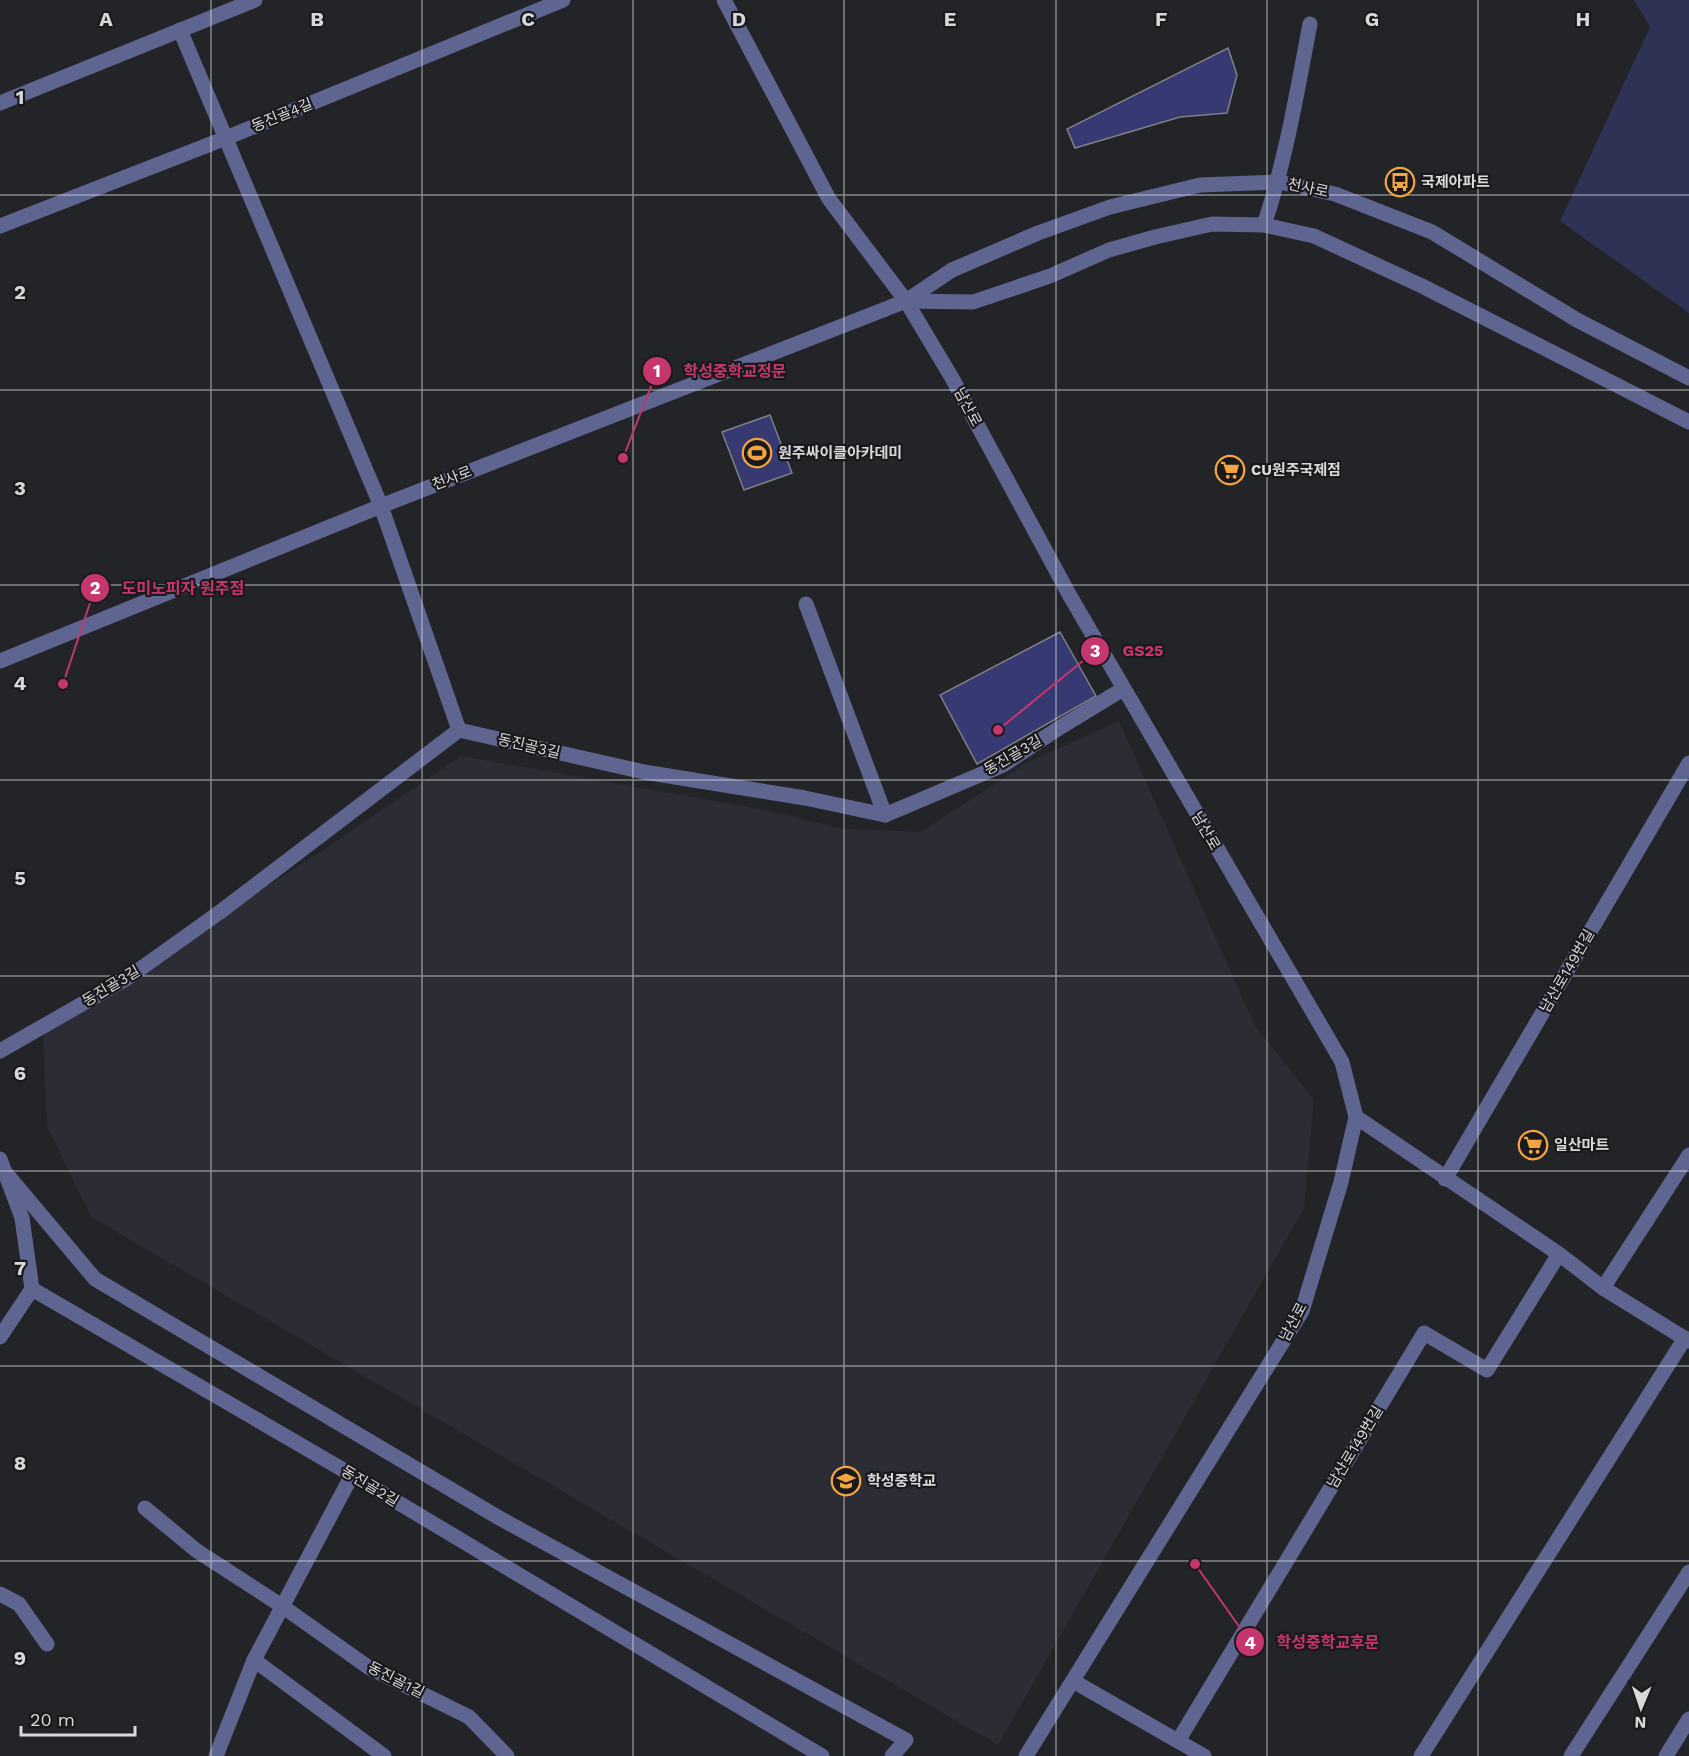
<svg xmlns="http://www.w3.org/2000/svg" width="1689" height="1756" font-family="'Work Sans','Noto Sans KR',sans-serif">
  <rect width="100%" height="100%" fill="#232427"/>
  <!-- built -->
  <polygon fill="#2b2c34" points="1119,721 1255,1026 1314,1100 1304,1208 998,1745 91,1217 47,1126 43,1031 326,848 461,756 760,809 839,828 921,832 1028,762"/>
  <!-- green -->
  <polygon fill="#2e3254" points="1634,0 1689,0 1689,313 1560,221 1650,27"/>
  <!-- building -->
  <g fill="#363972" stroke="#7f8084" stroke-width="1.5">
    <polygon points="1228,48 1237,75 1227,113 1180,117 1075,148 1067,129"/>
    <polygon points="770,415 792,473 744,490 722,432"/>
    <polygon points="1060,632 1096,696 977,764 940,695"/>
  </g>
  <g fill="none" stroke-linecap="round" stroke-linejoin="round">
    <!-- minor -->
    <g stroke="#5f6591" stroke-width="15">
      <polyline points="724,0 829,199 906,301 952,378 1070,596 1342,1062 1356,1117 1341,1182 1302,1311 1026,1756"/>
      <polyline points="180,30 381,506 459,730"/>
      <polyline points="0,103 255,0"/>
      <path d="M 1264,225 C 1286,159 1297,92 1310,24"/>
      <polyline points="0,226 226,138 563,0"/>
      <polyline points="906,301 973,302 1050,276 1109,250 1155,237 1212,224 1264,225 1314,236 1422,286 1689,422"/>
      <polyline points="806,604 885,815"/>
      <polyline points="0,661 381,506 906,301 952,270 1038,233 1110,207 1200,185 1279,182 1335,194 1432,232 1577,320 1689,378"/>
      <polyline points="0,1051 129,977 220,912 459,730 644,772 805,798 885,815 1003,765 1059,728 1123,689"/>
      <polyline points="1356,1117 1559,1254 1603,1288 1689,1341"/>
      <polyline points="0,1159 22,1218 32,1289 352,1475 822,1756"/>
      <polyline points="5,1172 95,1279 501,1519 906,1740 892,1756"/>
      <polyline points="1445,1179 1689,763"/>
      <polyline points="1603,1288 1689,1155"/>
      <polyline points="0,1337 32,1289"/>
      <polyline points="145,1508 197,1551 282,1606 368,1667 469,1717 507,1756"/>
      <polyline points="0,1594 19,1604 47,1644"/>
      <polyline points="254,1660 384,1756"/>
      <polyline points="1073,1681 1204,1756"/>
      <polyline points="1178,1741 1424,1333 1487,1370 1559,1254"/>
      <polyline points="216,1756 254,1660 352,1475"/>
      <polyline points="1421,1756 1685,1338"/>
      <polyline points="1571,1756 1689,1572"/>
      <polyline points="1666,1756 1689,1719"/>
    </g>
  </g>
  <!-- grid -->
  <path fill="none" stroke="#d8d8da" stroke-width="1.5" stroke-opacity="0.55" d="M 211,0 L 211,1756M 422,0 L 422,1756M 633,0 L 633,1756M 844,0 L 844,1756M 1056,0 L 1056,1756M 1267,0 L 1267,1756M 1478,0 L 1478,1756M 0,195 L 1689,195M 0,390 L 1689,390M 0,585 L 1689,585M 0,780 L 1689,780M 0,976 L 1689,976M 0,1171 L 1689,1171M 0,1366 L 1689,1366M 0,1561 L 1689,1561"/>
  <!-- icons -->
  <defs>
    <g id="bus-ring" transform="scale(1.5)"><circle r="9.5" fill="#1a1a1d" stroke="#f3a443" stroke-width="1.5"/><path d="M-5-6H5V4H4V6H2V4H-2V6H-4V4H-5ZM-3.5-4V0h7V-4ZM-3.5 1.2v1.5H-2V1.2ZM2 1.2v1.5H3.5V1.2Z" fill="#f3a443"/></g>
    <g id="stadium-ring" transform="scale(1.5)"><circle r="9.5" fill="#1a1a1d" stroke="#f3a443" stroke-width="1.5"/><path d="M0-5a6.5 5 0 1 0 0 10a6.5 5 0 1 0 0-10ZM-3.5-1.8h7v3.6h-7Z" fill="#f3a443"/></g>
    <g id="supermarket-ring" transform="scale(1.5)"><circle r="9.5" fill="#1a1a1d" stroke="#f3a443" stroke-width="1.5"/><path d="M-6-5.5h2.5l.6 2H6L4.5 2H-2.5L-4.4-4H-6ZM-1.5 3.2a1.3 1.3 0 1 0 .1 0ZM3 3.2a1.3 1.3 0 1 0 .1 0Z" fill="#f3a443"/></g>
    <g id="school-ring" transform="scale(1.5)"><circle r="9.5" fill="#1a1a1d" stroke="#f3a443" stroke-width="1.5"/><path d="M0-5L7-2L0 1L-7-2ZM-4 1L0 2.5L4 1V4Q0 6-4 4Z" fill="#f3a443"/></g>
  </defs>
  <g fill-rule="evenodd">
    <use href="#bus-ring" x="1400" y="182"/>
    <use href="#stadium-ring" x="757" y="453"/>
    <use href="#supermarket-ring" x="1230" y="470"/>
    <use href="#supermarket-ring" x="1533" y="1145"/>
    <use href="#school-ring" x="846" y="1481"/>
  </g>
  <g text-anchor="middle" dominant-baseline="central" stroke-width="4.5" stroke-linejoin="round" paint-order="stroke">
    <!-- street labels -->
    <g font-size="15" fill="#d8d8da" stroke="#1a1a1d">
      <text transform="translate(282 115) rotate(-22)">동진골4길</text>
      <text transform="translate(1308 188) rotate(12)">천사로</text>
      <text transform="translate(968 407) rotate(62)">남산로</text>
      <text transform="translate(452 478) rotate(-21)">천사로</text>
      <text transform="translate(529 746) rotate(13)">동진골3길</text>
      <text transform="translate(1013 755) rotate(-30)">동진골3길</text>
      <text transform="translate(1206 831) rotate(60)">남산로</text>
      <text transform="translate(1567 971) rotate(-60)">남산로149번길</text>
      <text transform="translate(111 986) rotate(-31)">동진골3길</text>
      <text transform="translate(1293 1322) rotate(-62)">남산로</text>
      <text transform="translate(1355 1447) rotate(-59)">남산로149번길</text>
      <text transform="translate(370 1486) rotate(31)">동진골2길</text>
      <text transform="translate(396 1680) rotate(27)">동진골1길</text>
    </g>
    <!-- poi labels -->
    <g font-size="15" font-weight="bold" fill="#d8d8da" stroke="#1a1a1d" text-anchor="start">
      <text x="1421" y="182">국제아파트</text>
      <text x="778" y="453">원주싸이클아카데미</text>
      <text x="1251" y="470">CU원주국제점</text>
      <text x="1554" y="1145">일산마트</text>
      <text x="867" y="1481">학성중학교</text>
    </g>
  </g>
  <g font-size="20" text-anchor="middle" font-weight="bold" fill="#d8d8da" stroke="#1a1a1d" stroke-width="4.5" stroke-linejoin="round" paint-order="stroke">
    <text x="106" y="26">A</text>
    <text x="317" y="26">B</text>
    <text x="528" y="26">C</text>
    <text x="739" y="26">D</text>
    <text x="950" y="26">E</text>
    <text x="1161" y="26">F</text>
    <text x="1372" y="26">G</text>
    <text x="1583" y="26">H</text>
    <text x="20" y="104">1</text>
    <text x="20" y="299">2</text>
    <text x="20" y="495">3</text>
    <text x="20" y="690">4</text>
    <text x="20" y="885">5</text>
    <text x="20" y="1080">6</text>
    <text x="20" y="1275">7</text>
    <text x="20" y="1470">8</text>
    <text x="20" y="1665">9</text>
  </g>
  <!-- callouts -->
  <path fill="none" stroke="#c5356e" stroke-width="2" d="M623 458L657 371M63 684L95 588M998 730L1095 651M1195 1564L1250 1642"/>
  <g fill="#c5356e" stroke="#1a1a1d" stroke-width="2">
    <circle cx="623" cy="458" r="6"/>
    <circle cx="63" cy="684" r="6"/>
    <circle cx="998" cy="730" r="6"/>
    <circle cx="1195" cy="1564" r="6"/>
    <circle cx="657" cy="371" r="15"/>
    <circle cx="95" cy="588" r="15"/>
    <circle cx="1095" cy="651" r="15"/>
    <circle cx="1250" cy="1642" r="15"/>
  </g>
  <g font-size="18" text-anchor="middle" font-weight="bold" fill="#fff">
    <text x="657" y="377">1</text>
    <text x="95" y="594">2</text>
    <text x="1095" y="657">3</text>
    <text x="1250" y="1649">4</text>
  </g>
  <g font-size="16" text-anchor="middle" font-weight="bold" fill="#c5356e" stroke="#1a1a1d" stroke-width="4.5" stroke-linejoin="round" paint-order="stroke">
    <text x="735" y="377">학성중학교정문</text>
    <text x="183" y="594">도미노피자 원주점</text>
    <text x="1143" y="656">GS25</text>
    <text x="1328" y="1648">학성중학교후문</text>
  </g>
  <!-- north arrow -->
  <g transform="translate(1641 1708) rotate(182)" stroke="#1a1a1d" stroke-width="4.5" paint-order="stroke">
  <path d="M0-4.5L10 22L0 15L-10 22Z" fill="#d8d8da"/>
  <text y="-9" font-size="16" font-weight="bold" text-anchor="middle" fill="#d8d8da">N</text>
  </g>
  <!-- scale -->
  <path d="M21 1726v9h114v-9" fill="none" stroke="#d8d8da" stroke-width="3"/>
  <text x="30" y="1726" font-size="18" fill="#d8d8da" stroke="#1a1a1d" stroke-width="4.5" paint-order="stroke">20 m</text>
</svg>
